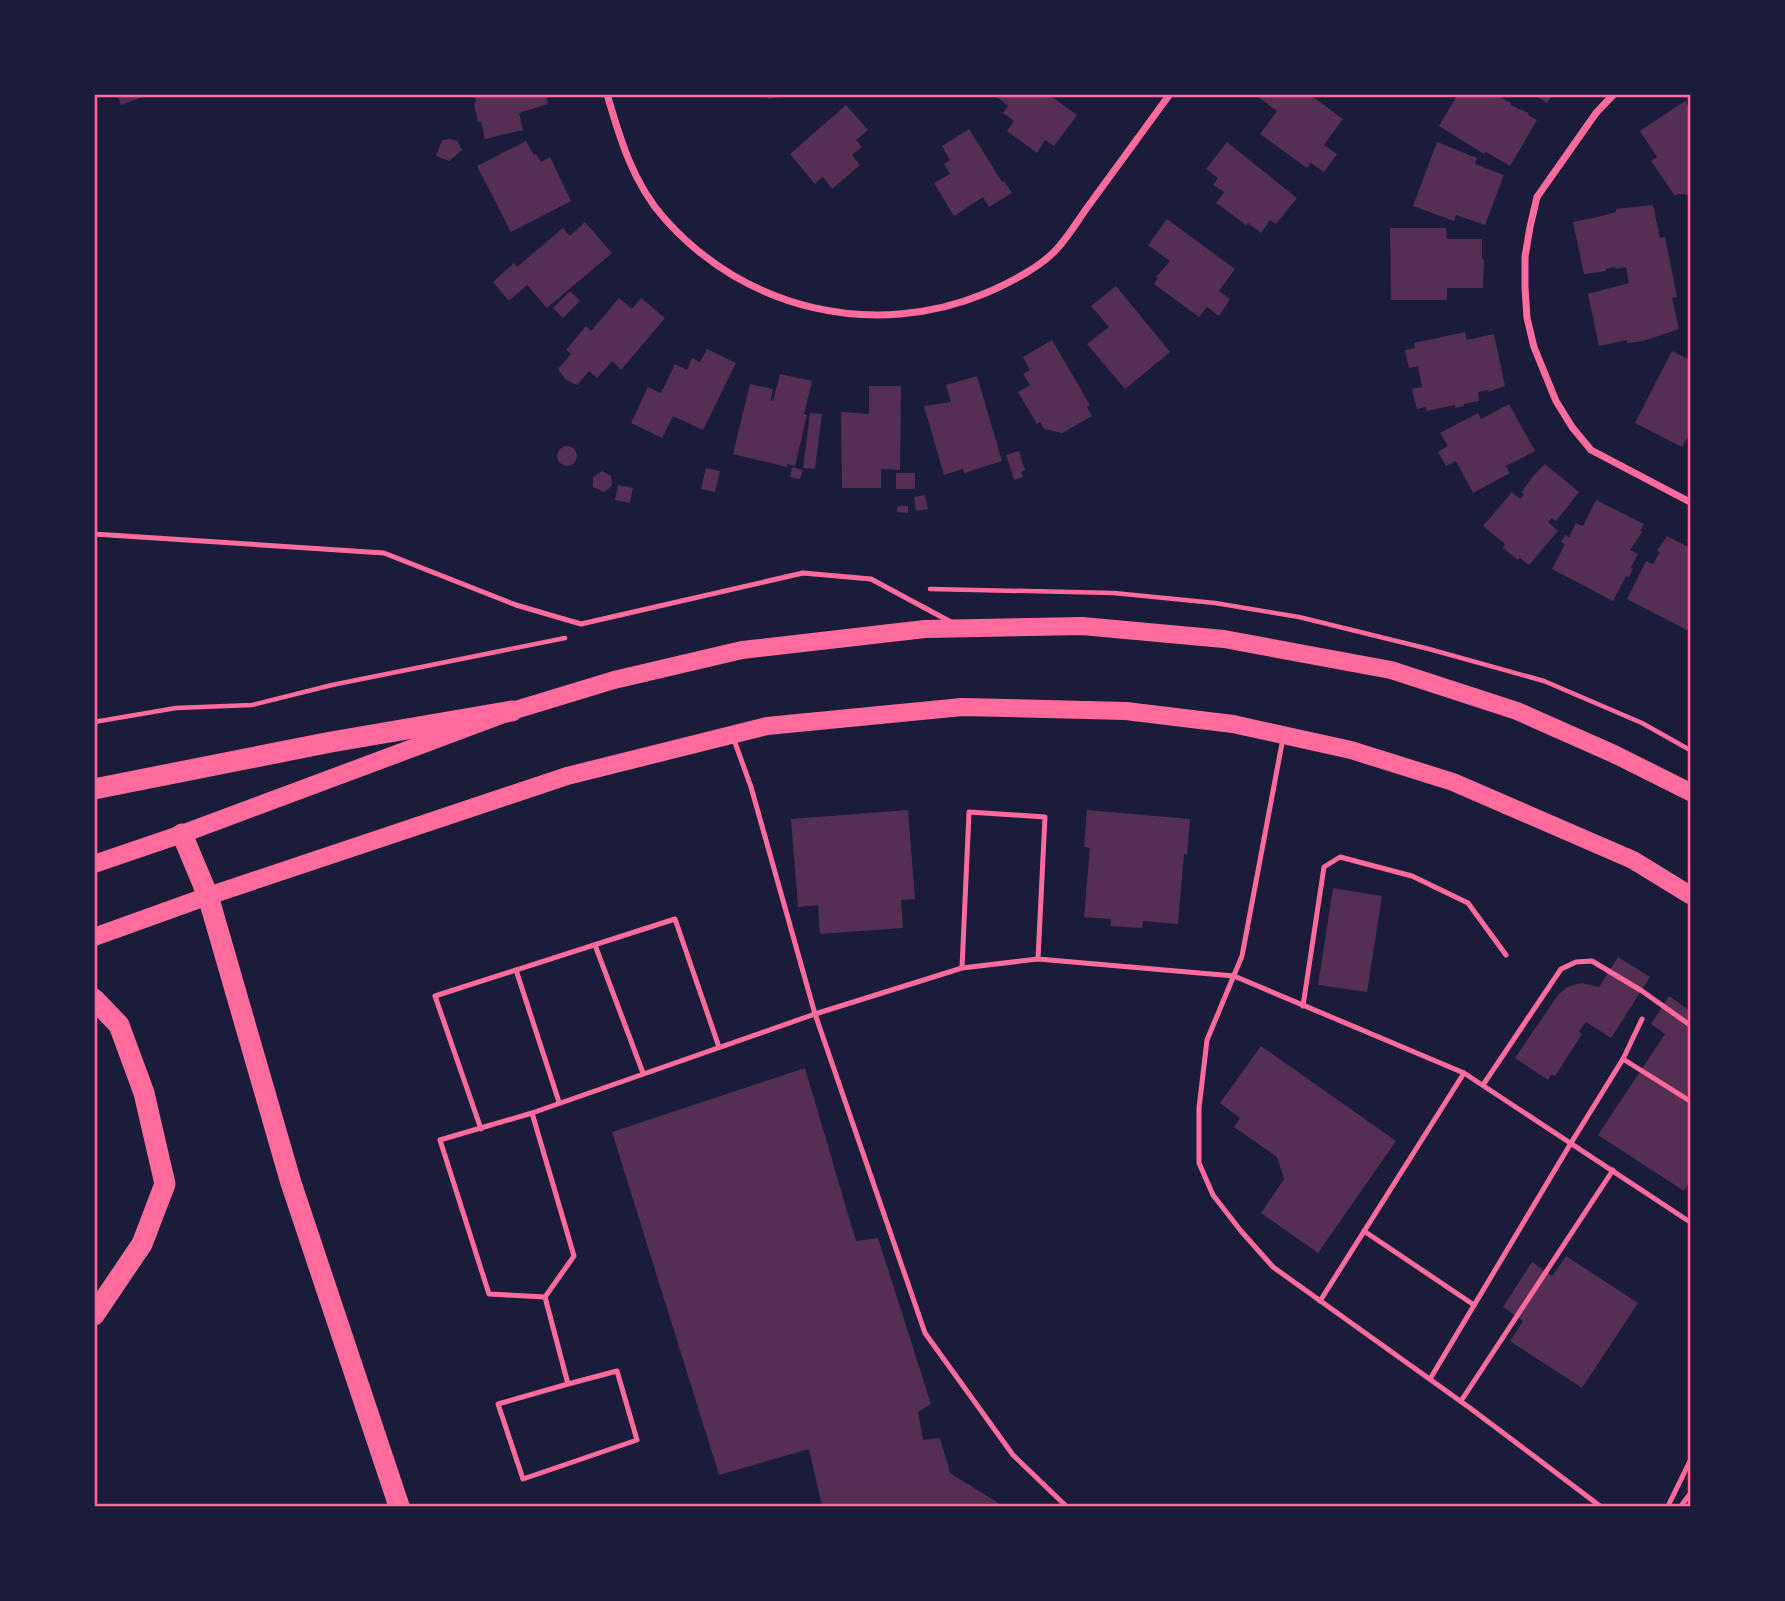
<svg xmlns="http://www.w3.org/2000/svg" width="1785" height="1601" font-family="'IBM Plex Serif',serif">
  <rect width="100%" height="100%" fill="#1b1b3a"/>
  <!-- building -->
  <g fill="#542f53">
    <polygon points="117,94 148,94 148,95 121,105"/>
    <polygon points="474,94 546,94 548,104 519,113 523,130 485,139 481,121 478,122 474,103 476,102"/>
    <polygon points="767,94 785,94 785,96 768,99"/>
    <polygon points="999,94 1048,94 1077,115 1054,146 1045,140 1037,153 1007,131 1014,121 1003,113 1008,106 997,97"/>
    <polygon points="1254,94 1309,94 1343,119 1324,145 1337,154 1324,172 1311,163 1307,168 1260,134 1277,111"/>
    <polygon points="1452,94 1504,94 1502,98 1511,103 1510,105 1529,113 1528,115 1537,120 1510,166 1486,152 1484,154 1439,126 1456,97"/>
    <polygon points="1533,94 1553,94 1547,103"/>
    <polygon points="1685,101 1690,109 1690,195 1678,194 1675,196 1651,161 1657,157 1640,131"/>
    <polygon points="846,105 868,130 856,140 862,147 852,155 860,165 832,189 823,177 815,184 790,154"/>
    <polygon points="969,129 1002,182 1004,181 1012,193 989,207 983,197 954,216 934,183 950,174 944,164 950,160 942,146"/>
    <polygon points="450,139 457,141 462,150 449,161 436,156 442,140"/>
    <polygon points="526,141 534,155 536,154 541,162 550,157 571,201 511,232 477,166"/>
    <polygon points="1227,142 1297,198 1276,224 1270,220 1261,233 1248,223 1246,225 1216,203 1224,192 1213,185 1218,178 1206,169"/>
    <polygon points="1437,142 1477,158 1475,164 1504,175 1485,225 1456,215 1454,221 1413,206"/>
    <polygon points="1653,205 1660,238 1665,237 1677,297 1672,298 1679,329 1643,341 1627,343 1627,340 1599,346 1588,294 1629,283 1626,267 1616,269 1615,267 1606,269 1606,271 1584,274 1573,222 1602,216 1616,212 1616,209"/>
    <polygon points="1167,219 1235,269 1219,291 1230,299 1219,316 1207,307 1199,317 1154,284 1158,278 1156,277 1170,261 1148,245"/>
    <polygon points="585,222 612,253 547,308 527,285 509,301 493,282 514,263 517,267 563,228 570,236"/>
    <polygon points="1390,228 1446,228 1447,239 1482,239 1482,259 1484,259 1483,288 1447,288 1447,300 1391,300"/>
    <polygon points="1116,286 1170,352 1125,389 1087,344 1109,327 1091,306"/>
    <polygon points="570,291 580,301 563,318 553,308"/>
    <polygon points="619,298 632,309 641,298 665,318 621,370 612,361 597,378 589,371 577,385 566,380 558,369 571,354 566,350 586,326 591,331"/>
    <polygon points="1465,332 1467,340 1494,334 1505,386 1489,392 1488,390 1478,392 1479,401 1464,404 1464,406 1455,408 1455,405 1427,411 1426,407 1417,409 1412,389 1422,387 1418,366 1409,368 1405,350 1415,348 1414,343"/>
    <polygon points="1052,340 1090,405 1087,407 1092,416 1062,433 1044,429 1040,422 1037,424 1018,392 1030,385 1023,374 1030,370 1023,357"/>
    <polygon points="707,349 736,363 703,430 673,416 662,438 631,423 648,387 661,393 675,364 687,370 692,358 700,362"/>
    <polygon points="1672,351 1690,360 1690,437 1687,438 1682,447 1635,423"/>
    <polygon points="780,374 812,381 804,414 807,415 795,466 787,464 787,467 733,454 750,384 773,389 771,400 773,401"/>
    <polygon points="977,376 1002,461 964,473 963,469 944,475 924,406 951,402 946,385"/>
    <polygon points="869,386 901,386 900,470 881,469 881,488 842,488 841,412 869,414"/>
    <polygon points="1509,404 1535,451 1506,466 1510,473 1473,493 1456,461 1446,466 1438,452 1448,446 1440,433 1478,413 1481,419"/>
    <polygon points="810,413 822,414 815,469 803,468"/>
    <circle cx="567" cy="456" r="10"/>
    <polygon points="1019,451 1025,470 1021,472 1023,477 1014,480 1006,455"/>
    <polygon points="1545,464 1579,492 1556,521 1552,518 1548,522 1558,531 1529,565 1520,558 1518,560 1503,548 1505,544 1483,526 1512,492 1520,499 1524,494 1522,492 1533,476"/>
    <polygon points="792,467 803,470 800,479 790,477"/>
    <polygon points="706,468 720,471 715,492 701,489"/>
    <polygon points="602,471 611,476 612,486 604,492 593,487 593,477"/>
    <rect x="896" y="473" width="19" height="16"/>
    <polygon points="618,485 633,488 630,503 615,500"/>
    <polygon points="925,495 928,509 916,511 914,497"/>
    <polygon points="1596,500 1644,524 1640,531 1642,532 1630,550 1638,554 1631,567 1633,569 1629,577 1626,576 1613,601 1552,569 1565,544 1561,542 1565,535 1569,537 1576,523 1583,526"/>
    <polygon points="897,506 908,506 908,513 897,512"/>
    <polygon points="1667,536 1690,548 1690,623 1687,630 1627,599 1646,561 1653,564 1660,552 1657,551"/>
    <polygon points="908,810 915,899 901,900 903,928 820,934 818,905 798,907 791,819"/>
    <polygon points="1087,810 1190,819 1187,855 1184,854 1178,924 1143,921 1142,928 1111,926 1111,919 1084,917 1090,848 1084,847"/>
    <polygon points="1333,888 1382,896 1367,992 1318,985"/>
    <polygon points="1618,957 1650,977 1611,1038 1586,1022 1579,1031 1582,1034 1555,1076 1552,1074 1548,1080 1515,1058 1558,995 1567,987 1581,983 1599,987"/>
    <polygon points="1669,996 1690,1011 1690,1181 1684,1191 1598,1135 1665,1034 1651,1024"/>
    <polygon points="1261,1046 1396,1141 1318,1253 1261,1213 1284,1179 1277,1157 1234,1127 1240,1118 1220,1103"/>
    <polygon points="805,1068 856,1241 878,1238 931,1404 918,1412 923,1440 940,1438 950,1473 1000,1504 999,1506 822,1506 809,1449 719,1475 612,1132"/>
    <polygon points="1566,1256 1638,1303 1582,1388 1510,1341 1523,1321 1503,1307 1532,1262 1552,1276"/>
  </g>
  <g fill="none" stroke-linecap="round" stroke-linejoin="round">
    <!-- path -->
    <g stroke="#ff6b9d" stroke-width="4.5">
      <polyline points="930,589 1114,593 1215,603 1299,617 1429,649 1544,681 1642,723 1690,750"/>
      <polyline points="94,722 176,708 252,705 332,685 565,638"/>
    </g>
    <!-- service -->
    <g stroke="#ff6b9d" stroke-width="5">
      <polyline points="94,534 384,553 516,605 581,624 803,573 871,579 951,622"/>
      <polyline points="733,737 751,787 815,1014 925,1333 1013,1455 1066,1506"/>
      <polyline points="1283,738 1242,956 1207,1040 1199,1108 1199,1163 1213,1195 1241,1231 1273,1267 1470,1408 1600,1506"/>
      <polyline points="595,945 643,1073"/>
      <polyline points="962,968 969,812 1045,817 1038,959"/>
      <polyline points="516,970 559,1102"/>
      <polyline points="1303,1006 1324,867 1340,857 1412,876 1468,903 1506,955"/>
      <polyline points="1623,1059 1690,1101"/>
      <polyline points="1483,1085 1561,969 1576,962 1592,961 1642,991 1690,1025"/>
      <polyline points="532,1113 574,1256 545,1297 489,1294 440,1140 532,1113 815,1014 962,968 1038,959 1234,976 1464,1073 1690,1222"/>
      <polyline points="481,1129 435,996 675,919 719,1047"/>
      <polyline points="1364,1231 1474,1305"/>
      <polyline points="545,1297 568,1384 617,1371 637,1440 523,1479 498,1404 568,1384"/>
      <polyline points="1320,1301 1464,1073"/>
      <polyline points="1430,1379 1571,1143 1623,1059 1642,1019"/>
      <polyline points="1461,1401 1613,1170"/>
      <polyline points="1668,1506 1690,1461"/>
      <polyline points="1681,1506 1690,1494"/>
    </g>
    <!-- minor -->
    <g stroke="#ff6b9d" stroke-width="7">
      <path d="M 607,94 C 620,139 633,183 664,218 C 745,310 874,340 986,293 C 1009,283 1036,270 1054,252 C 1067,239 1078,220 1089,205 C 1116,168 1143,131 1170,94"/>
      <polyline points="1614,94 1596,113 1537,197 1530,227 1525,257 1525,288 1527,318 1534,347 1556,401 1572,427 1591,450 1690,502"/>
    </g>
    <!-- primary -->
    <g stroke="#ff6b9d" stroke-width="18">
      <polyline points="94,864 182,834 512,711 614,680 742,650 925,629 1082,626 1224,639 1391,670 1517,711 1614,754 1690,792"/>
      <polyline points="94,937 208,896 567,776 767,726 962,707 1126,711 1233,724 1351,750 1453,782 1633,860 1690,895"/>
    </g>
    <!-- motorway -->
    <g stroke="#ff6b9d" stroke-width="21">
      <polyline points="94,789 331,742 512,711"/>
      <polyline points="182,834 208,896 291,1183 399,1506"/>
      <polyline points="94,999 119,1025 144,1093 165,1184 142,1244 94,1315"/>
    </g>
  </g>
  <!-- border -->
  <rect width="1785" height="1601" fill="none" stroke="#1b1b3a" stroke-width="192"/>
  <rect x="96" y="96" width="1593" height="1409" fill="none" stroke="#ff6b9d" stroke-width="2.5"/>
</svg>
